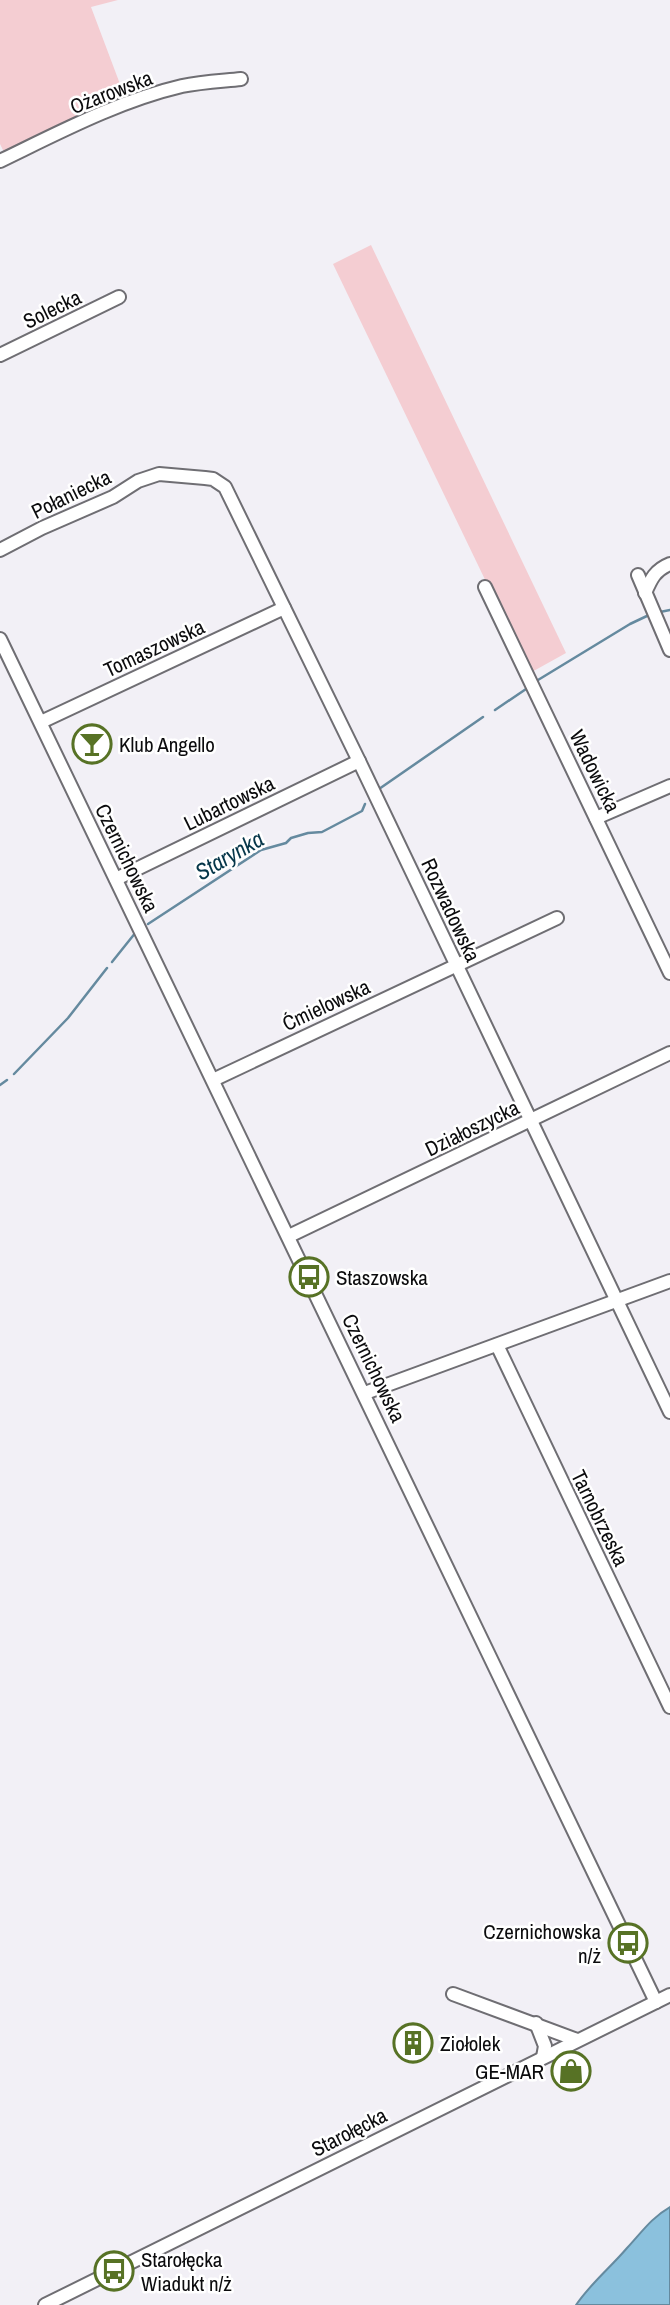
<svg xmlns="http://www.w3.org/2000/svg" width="670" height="2305" font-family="'Archivo Narrow',sans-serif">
  <rect width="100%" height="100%" fill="#f2f0f6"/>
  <!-- green -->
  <g fill="#f4cdd2">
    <polygon points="0,0 118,0 91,7 126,100 5,154 0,144"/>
    <polygon points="371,245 566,653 530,673 333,264"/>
  </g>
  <!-- water -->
  <path fill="#8bc1dd" stroke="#658a9f" stroke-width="2" d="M 670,2207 L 670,2305 L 576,2305 C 591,2283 610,2268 627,2248 C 641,2233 652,2217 670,2207 Z"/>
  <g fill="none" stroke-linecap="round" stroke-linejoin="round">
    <!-- stream -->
    <g stroke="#658a9f" stroke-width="2.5">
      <polyline points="660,612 670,610"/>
      <polyline points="538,680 630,624 649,615"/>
      <polyline points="495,710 529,687"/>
      <polyline points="379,789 483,717"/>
      <polyline points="148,924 261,850 286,843 291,838 308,833 322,832 362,811 365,804"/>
      <polyline points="112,962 136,932"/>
      <polyline points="14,1074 68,1018 107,968"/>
      <polyline points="0,1085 7,1080"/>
    </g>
    <!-- minor casing -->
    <g stroke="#6f6e73" stroke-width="16">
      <g id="minor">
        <path d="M 0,161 C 58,133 118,101 182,86 C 201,82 222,81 241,79"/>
        <polyline points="0,355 119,297"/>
        <polyline points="0,550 42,528 113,497 138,481 159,474 205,478 213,479 225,487 359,761 670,1412"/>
        <polyline points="638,575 670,650"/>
        <polyline points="485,587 670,973"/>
        <path d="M 645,593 C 651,579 655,570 670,564"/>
        <polyline points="0,639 656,2002"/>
        <polyline points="41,722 284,608"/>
        <polyline points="596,818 670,786"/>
        <polyline points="116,879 359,761"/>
        <polyline points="213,1080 557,918"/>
        <polyline points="289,1236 670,1053"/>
        <polyline points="497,1345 670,1707"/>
        <polyline points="365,1393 670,1281"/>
        <polyline points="453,1994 577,2040"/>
        <polyline points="536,2023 545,2046 543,2057"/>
        <polyline points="45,2305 670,1995"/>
      </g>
    </g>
    <!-- minor -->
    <use href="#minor" stroke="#fff" stroke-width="12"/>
  </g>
  <!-- icons -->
  <defs>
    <g id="bar-ring" transform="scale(2.0125)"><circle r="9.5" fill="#fff" stroke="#577225" stroke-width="1.5"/><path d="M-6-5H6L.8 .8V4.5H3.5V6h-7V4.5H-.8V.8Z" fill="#577225"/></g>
    <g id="bus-ring" transform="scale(2.0125)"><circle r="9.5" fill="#fff" stroke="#577225" stroke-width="1.5"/><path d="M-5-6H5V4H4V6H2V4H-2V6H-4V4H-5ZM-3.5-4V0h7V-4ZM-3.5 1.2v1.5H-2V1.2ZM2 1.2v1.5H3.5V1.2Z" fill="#577225"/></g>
    <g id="building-ring" transform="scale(2.0125)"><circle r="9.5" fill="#fff" stroke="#577225" stroke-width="1.5"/><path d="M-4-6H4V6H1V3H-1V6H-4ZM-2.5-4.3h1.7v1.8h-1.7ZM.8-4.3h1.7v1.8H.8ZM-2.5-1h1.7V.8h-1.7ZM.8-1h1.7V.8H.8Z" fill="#577225"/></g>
    <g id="shop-ring" transform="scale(2.0125)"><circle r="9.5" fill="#fff" stroke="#577225" stroke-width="1.5"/><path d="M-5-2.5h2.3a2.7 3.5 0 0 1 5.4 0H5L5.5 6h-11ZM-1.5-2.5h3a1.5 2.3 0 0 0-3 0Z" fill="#577225"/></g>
  </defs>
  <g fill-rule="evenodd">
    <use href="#bar-ring" x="92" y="744"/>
    <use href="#bus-ring" x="309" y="1277"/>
    <use href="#bus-ring" x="628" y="1943"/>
    <use href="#building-ring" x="413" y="2043"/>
    <use href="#shop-ring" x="571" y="2071"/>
    <use href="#bus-ring" x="114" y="2271"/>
  </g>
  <g text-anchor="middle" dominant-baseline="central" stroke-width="5" stroke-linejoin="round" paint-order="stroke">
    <!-- street labels -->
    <g font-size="21" fill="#0b0b0d" stroke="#fff">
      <text transform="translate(111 92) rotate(-21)">Ożarowska</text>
      <text transform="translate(52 309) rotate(-26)">Solecka</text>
      <text transform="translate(71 494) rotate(-26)">Połaniecka</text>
      <text transform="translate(154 648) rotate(-25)">Tomaszowska</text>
      <text transform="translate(595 771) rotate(64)">Wadowicka</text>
      <text transform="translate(229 803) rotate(-26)">Lubartowska</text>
      <text transform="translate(127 858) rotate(64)">Czernichowska</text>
      <text transform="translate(451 910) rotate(65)">Rozwadowska</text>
      <text transform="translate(326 1005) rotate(-25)">Ćmielowska</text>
      <text transform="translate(472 1128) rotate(-26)">Działoszycka</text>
      <text transform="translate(374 1368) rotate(64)">Czernichowska</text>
      <text transform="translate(600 1518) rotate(64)">Tarnobrzeska</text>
      <text transform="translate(349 2132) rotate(-27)">Starołęcka</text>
    </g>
    <!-- poi labels -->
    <g font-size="21" fill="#0b0b0d" stroke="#fff" text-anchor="start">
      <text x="119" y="744">Klub Angello</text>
      <text x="336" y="1277">Staszowska</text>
      <text x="601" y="1931" text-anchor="end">Czernichowska<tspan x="601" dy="24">n/ż</tspan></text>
      <text x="440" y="2043">Ziołolek</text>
      <text x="544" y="2071" text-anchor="end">GE-MAR</text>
      <text x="141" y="2259">Starołęcka<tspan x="141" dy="24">Wiadukt n/ż</tspan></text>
    </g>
    <!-- water labels -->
    <g font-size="23" font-style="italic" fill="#053649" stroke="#fff">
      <text transform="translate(229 855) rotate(-30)">Starynka</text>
    </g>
  </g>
</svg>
